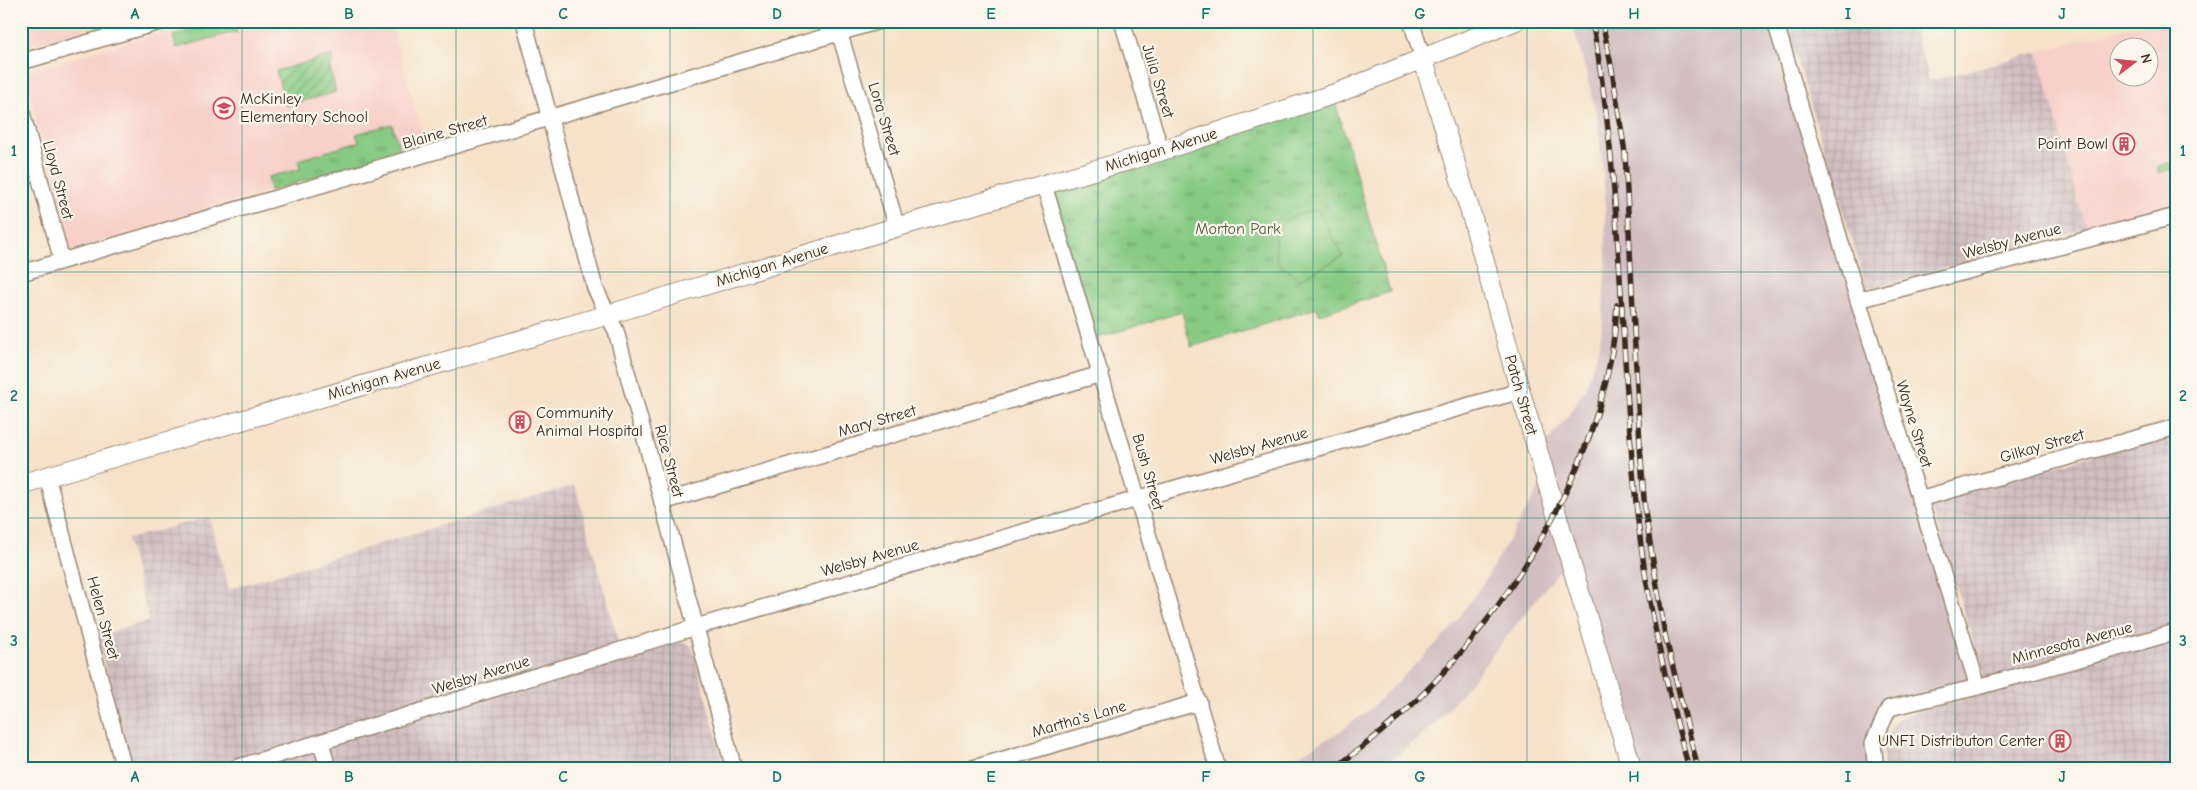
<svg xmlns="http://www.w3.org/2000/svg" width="2197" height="790" font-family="'Comic Neue',sans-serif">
  <defs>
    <pattern id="industrial-grid" width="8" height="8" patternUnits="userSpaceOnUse" patternTransform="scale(1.25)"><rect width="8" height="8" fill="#d2bec1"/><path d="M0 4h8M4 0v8" fill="none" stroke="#b5a3a5"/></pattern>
    <pattern id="grass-tufts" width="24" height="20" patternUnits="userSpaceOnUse" patternTransform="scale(1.25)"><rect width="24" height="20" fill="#86ca83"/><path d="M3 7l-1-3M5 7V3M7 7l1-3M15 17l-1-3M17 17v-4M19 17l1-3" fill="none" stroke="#6fa46b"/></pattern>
    <pattern id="garden-furrows" width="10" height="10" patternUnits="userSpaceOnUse" patternTransform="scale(1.25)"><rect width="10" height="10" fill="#86ca83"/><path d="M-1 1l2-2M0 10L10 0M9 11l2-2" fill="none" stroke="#6fa46b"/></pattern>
  </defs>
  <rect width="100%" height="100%" fill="#fbf7ec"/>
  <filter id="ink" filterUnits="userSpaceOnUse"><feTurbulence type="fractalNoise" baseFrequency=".02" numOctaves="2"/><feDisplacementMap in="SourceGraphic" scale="10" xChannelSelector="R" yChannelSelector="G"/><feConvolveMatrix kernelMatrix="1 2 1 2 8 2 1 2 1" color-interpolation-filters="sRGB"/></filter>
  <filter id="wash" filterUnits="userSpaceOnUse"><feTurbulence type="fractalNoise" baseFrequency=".0096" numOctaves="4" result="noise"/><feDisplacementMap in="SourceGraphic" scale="20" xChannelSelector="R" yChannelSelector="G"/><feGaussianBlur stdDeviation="1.12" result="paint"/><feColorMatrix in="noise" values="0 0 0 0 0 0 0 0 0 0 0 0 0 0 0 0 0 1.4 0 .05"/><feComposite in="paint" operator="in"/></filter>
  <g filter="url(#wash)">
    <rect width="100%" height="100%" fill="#f6e1c9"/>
    <!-- built -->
    <g fill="#f7d0c9" fill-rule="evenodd">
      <polygon points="21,21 116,21 21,47"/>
      <polygon points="196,21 390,21 426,144 70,250 24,73"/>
      <path d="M 2151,21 L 2176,21 L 2176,204 L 2086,229 L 2038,52 ZM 2120,48 L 2150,48 L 2150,78 L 2120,78 Z"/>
    </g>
    <!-- industrial -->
    <g fill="url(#industrial-grid)">
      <polygon points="1785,21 1911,21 1930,81 2038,52 2086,229 1870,289 1866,286"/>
      <polygon points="2176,432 2176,769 1884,769 1883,747 1889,730 1896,720 1922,709 1989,693 1932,510 1933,501"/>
      <polygon points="575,485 623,659 680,642 689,644 693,649 725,769 131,769 97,636 149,621 127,539 209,517 229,589"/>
    </g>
    <!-- railway -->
    <polygon fill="#d2bec1" points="1572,21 1775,21 1978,687 1889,708 1880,726 1876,769 1632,769 1569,558 1459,697 1431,728 1381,769 1275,769 1339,732 1370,709 1450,630 1484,582 1545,478 1538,453 1568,416 1586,387 1600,345 1603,315 1606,257 1605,192 1597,114"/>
    <!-- grass -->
    <g fill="url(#grass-tufts)" stroke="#607a50">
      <polygon points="224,21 234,21 237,34 235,32 176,48 173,36"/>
      <polygon points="1333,94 1390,292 1319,314 1317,308 1191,347 1182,312 1091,340 1044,185"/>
      <polygon points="392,124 400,151 270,191 268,177 300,169 298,160 359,142 356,134"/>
      <polygon points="2176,161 2176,168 2158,173 2158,166"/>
    </g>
    <!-- garden -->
    <polygon fill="url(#garden-furrows)" stroke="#607a50" points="332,55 334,63 329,65 336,92 286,106 276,71"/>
    <!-- pitch -->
    <path fill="#86ca83" stroke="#607a50" d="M 1317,209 L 1343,256 L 1300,279 L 1278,263 C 1269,223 1282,219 1317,209 Z"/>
  </g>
  <g filter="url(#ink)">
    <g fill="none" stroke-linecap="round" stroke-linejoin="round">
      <!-- minor casing -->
      <g stroke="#988674" stroke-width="18">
        <g id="minor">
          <polyline points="524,21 595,288 616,331 734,769"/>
          <polyline points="836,21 897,227"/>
          <polyline points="1122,21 1161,151"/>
          <polyline points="1411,21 1423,59"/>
          <polyline points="1775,21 1858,300 1978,687"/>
          <polyline points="21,62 163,21"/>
          <polyline points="21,109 62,261"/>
          <polyline points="1044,185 1218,769"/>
          <polyline points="21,273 879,21"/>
          <polyline points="1858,300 2176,216"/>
          <polyline points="47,476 124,769"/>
          <polyline points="1919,499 2176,427"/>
          <polyline points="662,502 1101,374"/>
          <polyline points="321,742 328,769"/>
          <polyline points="232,769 696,627 1137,499 1520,391"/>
          <polyline points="970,769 1199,702"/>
          <polyline points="1876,769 1873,743 1889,708 1978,687 2176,632"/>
        </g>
      </g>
      <!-- tertiary casing -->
      <g stroke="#988674" stroke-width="21">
        <g id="tertiary">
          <polyline points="1423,59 1473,220 1520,391 1632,769"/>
          <polyline points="21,484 607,315 897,227 1161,151 1340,92 1515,21"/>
        </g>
      </g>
      <!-- minor -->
      <use href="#minor" stroke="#fff" stroke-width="15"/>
      <!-- tertiary -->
      <use href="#tertiary" stroke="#fff" stroke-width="19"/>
      <!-- rail casing -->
      <g stroke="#3b2a1e" stroke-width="5.5">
        <g id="rail">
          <path d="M 1592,21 C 1623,184 1619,348 1637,512 C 1646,599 1666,684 1689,769"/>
          <polyline points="1602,21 1612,70 1625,153 1640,445 1645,512 1665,635 1698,769"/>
          <path d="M 1334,769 C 1362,747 1392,725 1418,699 C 1518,599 1610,449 1617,305"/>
        </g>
      </g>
      <!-- rail -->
      <use href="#rail" stroke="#fbf7ec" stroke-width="4" stroke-dasharray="11" stroke-linecap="butt"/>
    </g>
  </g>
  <!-- grid -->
  <path fill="none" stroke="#0f766e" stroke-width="1" stroke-opacity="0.55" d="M 242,21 L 242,769M 456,21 L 456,769M 670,21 L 670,769M 884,21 L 884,769M 1098,21 L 1098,769M 1313,21 L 1313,769M 1527,21 L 1527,769M 1741,21 L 1741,769M 1955,21 L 1955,769M 21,272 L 2176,272M 21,518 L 2176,518"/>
  <!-- icons -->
  <defs>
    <g id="school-ring" transform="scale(1.125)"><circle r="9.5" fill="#fbf7ec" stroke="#d1495b" stroke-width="1.5"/><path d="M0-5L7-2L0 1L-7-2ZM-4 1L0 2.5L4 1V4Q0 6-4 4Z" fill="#d1495b"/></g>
    <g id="building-ring" transform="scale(1.125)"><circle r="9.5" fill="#fbf7ec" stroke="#d1495b" stroke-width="1.5"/><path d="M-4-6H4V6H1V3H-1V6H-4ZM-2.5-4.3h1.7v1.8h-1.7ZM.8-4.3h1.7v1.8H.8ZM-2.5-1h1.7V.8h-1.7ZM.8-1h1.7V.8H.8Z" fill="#d1495b"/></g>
  </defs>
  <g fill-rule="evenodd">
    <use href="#school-ring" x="224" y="108"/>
    <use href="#building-ring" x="2124" y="144"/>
    <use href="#building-ring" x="520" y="422"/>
    <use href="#building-ring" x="2060" y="741"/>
  </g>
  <g text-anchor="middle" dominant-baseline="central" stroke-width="4.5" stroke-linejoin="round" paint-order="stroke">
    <!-- street labels -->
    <g font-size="16" fill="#3b2a1e" stroke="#fbf7ec">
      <text transform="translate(1158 81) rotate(73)">Julia Street</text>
      <text transform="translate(884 119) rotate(73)">Lora Street</text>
      <text transform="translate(445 132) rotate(-16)">Blaine Street</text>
      <text transform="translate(1161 150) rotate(-17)">Michigan Avenue</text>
      <text transform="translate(58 180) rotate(75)">Lloyd Street</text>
      <text transform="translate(2012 241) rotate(-15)">Welsby Avenue</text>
      <text transform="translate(772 265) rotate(-17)">Michigan Avenue</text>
      <text transform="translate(384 379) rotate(-16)">Michigan Avenue</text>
      <text transform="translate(1521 395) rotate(74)">Patch Street</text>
      <text transform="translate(877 421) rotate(-16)">Mary Street</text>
      <text transform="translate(1914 424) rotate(73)">Wayne Street</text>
      <text transform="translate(1259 446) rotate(-16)">Welsby Avenue</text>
      <text transform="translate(2042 446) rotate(-16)">Gilkay Street</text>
      <text transform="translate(669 461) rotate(75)">Rice Street</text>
      <text transform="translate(1148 472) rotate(74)">Bush Street</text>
      <text transform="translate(870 558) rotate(-16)">Welsby Avenue</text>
      <text transform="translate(103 618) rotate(75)">Helen Street</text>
      <text transform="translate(2072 643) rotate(-15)">Minnesota Avenue</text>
      <text transform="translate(481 675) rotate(-17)">Welsby Avenue</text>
      <text transform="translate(1079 719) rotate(-16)">Martha's Lane</text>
    </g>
    <!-- poi labels -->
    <g font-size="16" fill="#3b2a1e" stroke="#fbf7ec" text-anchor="start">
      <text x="240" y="99">McKinley<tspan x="240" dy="18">Elementary School</tspan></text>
      <text x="2108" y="144" text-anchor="end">Point Bowl</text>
      <text x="536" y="413">Community<tspan x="536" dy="18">Animal Hospital</tspan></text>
      <text x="2044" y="741" text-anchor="end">UNFI Distributon Center</text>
    </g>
    <!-- park labels -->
    <g font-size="16" fill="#525a3c" stroke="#fbf7ec">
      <text x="1238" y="229">Morton Park</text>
    </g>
  </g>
  <!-- margin -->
  <rect width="2197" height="790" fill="none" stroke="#fbf7ec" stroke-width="55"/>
  <!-- north arrow -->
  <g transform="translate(2134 62) rotate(74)"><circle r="24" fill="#fbf7ec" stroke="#aea59a"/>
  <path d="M0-4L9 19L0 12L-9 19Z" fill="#d1495b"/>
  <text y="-8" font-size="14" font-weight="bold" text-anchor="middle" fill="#3b2a1e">N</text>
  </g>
  <rect x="28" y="28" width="2142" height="734" fill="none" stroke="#0f766e" stroke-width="2"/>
  <g font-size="16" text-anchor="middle" font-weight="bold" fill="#0f766e">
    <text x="135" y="19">A</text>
    <text x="349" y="19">B</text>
    <text x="563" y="19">C</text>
    <text x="777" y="19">D</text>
    <text x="991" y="19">E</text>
    <text x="1206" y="19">F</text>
    <text x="1420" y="19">G</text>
    <text x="1634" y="19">H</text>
    <text x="1848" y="19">I</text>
    <text x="2062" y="19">J</text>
    <text x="14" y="156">1</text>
    <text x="2183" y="156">1</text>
    <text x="14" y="401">2</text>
    <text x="2183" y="401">2</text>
    <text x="14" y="646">3</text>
    <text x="2183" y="646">3</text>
    <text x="135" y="782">A</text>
    <text x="349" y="782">B</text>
    <text x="563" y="782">C</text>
    <text x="777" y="782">D</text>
    <text x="991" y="782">E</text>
    <text x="1206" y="782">F</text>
    <text x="1420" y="782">G</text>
    <text x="1634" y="782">H</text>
    <text x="1848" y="782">I</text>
    <text x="2062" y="782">J</text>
  </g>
</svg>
